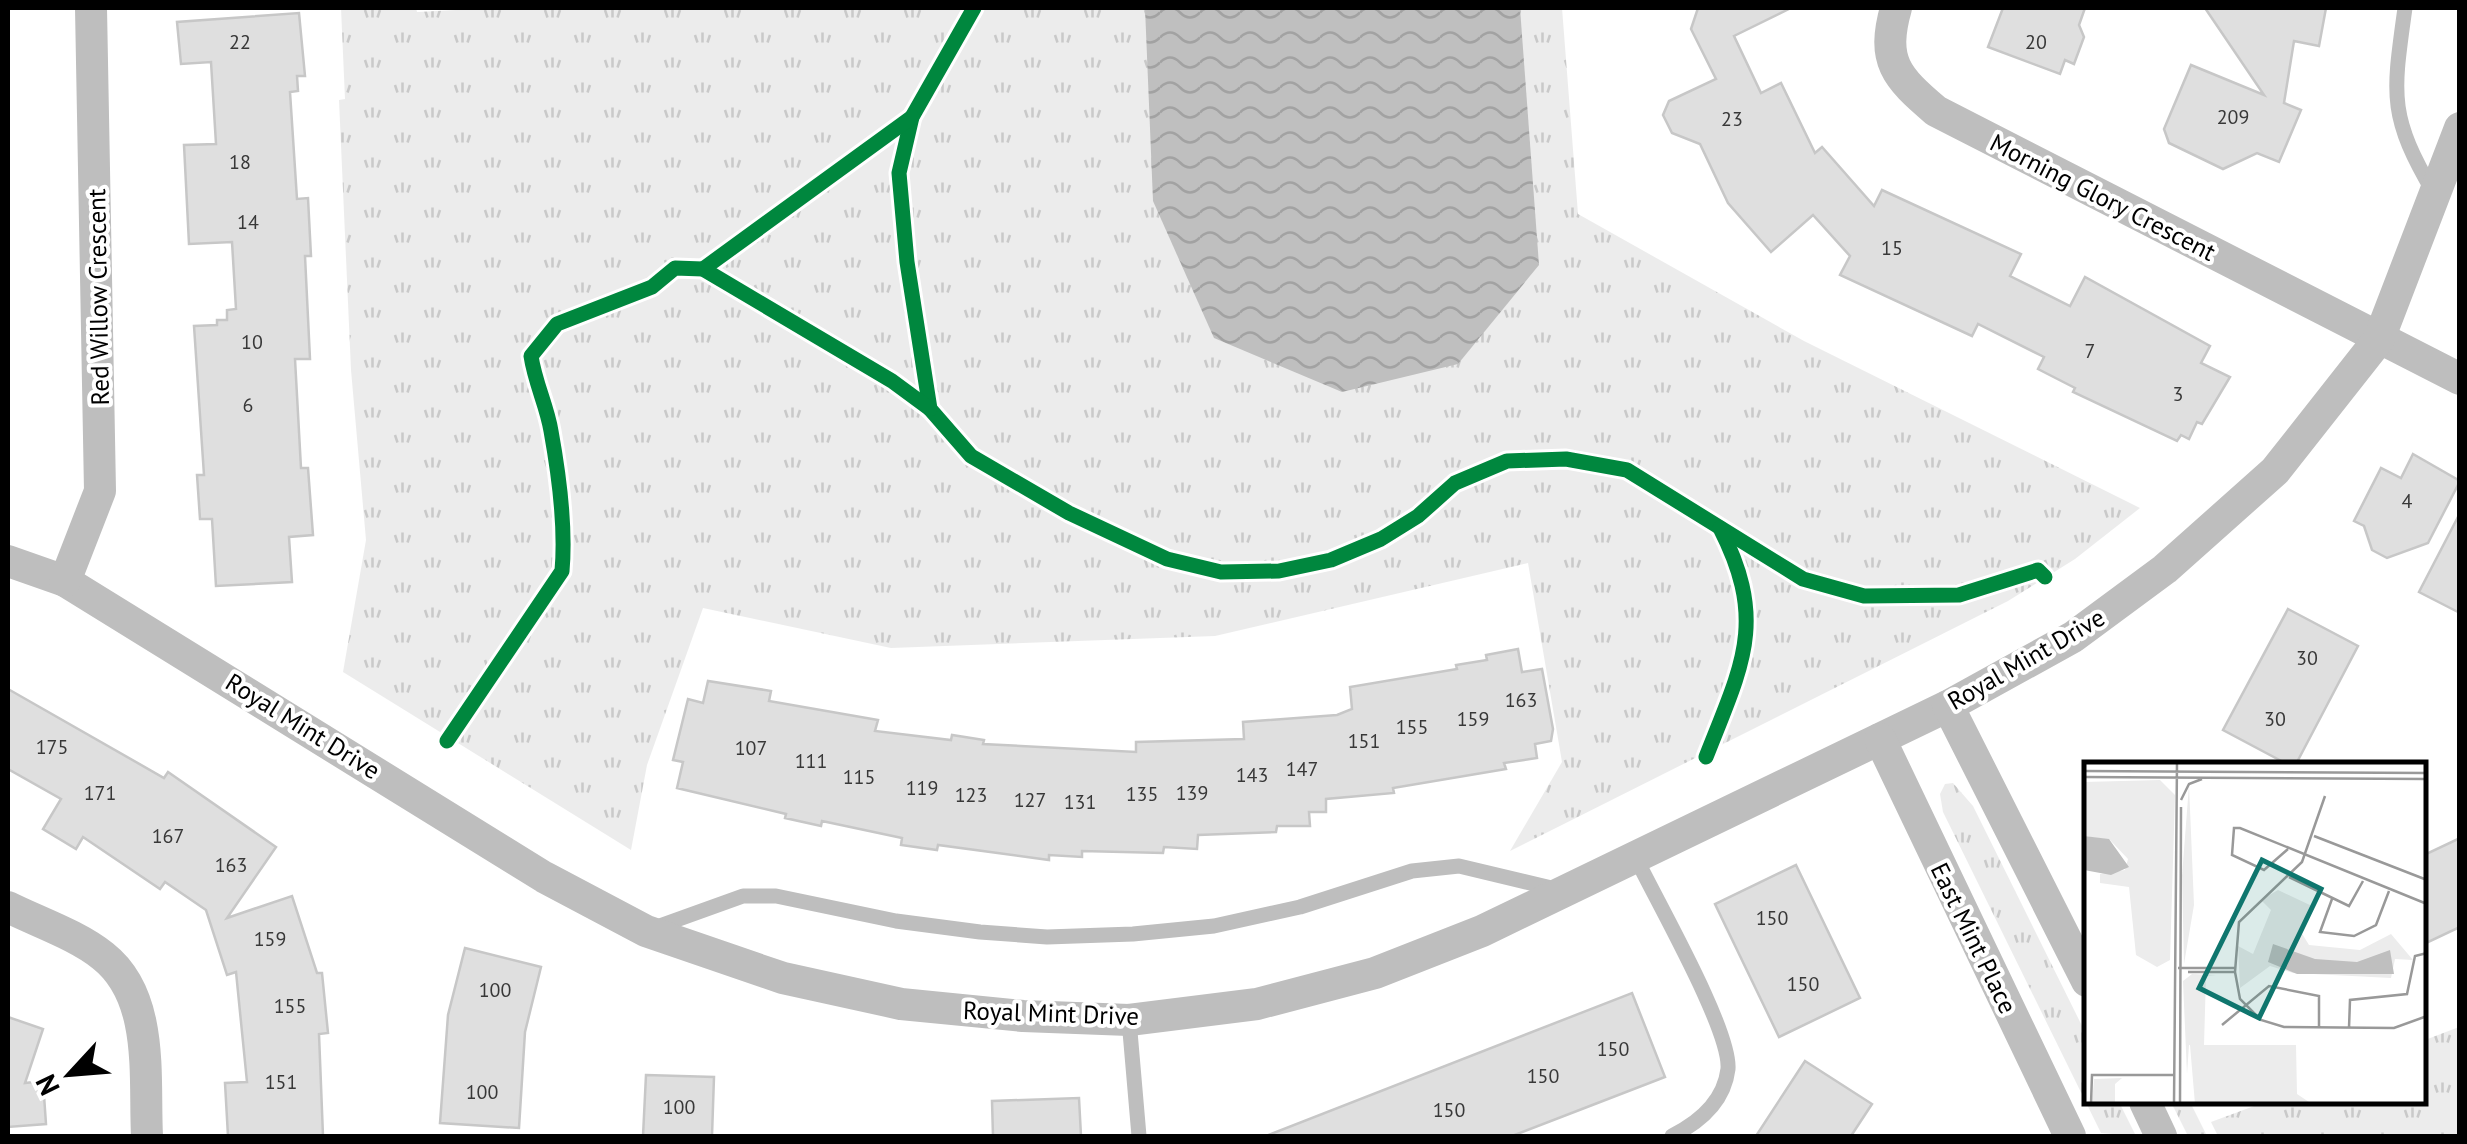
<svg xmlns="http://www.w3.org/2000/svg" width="2467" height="1144" font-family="'PT Sans',sans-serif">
  <defs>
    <pattern id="grass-tufts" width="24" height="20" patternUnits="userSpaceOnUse" patternTransform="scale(2.5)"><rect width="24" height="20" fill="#ececec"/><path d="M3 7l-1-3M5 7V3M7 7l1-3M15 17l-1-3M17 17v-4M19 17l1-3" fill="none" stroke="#c9c9c9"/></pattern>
    <pattern id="water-waves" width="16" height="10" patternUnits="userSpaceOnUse" patternTransform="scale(2.5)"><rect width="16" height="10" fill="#bfbfbf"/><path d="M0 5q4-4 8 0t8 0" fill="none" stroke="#a2a2a2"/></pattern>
  </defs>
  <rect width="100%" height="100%" fill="#fff"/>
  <!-- grass -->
  <g fill="url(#grass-tufts)">
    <polygon points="341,8 416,8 417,12 495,8 1562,8 1578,214 1804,341 2140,508 2075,559 2008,601 1510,851 1562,762 1528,563 1215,636 891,648 703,608 647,765 631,850 343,672 366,540 351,370 339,100 345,99"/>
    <polygon points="1953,783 1973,806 2087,1036 2087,1102 2119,1102 2136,1136 2101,1133 1943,812 1940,794 1945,784"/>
    <polygon points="2459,1027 2459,1136 2218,1136 2211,1122 2265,1102 2424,1102 2425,1040"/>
    <polygon points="2171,1102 2190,1102 2207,1136 2188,1136"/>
  </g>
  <!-- water -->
  <polygon fill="url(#water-waves)" points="1145,8 1520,8 1539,265 1458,364 1342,392 1214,338 1153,201"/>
  <!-- building -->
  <g fill="#dfdfdf" stroke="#c7c7c7" stroke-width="2.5">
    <polygon points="1698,8 1791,8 1734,36 1761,93 1781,83 1815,153 1822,147 1874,206 1882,190 2021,254 2010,276 2070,306 2085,277 2210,346 2201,363 2230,377 2202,424 2197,422 2189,439 2181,435 2177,441 2073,392 2075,388 2038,369 2044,357 1978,324 1972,336 1840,275 1850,256 1813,215 1771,252 1728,203 1700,144 1672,133 1663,115 1669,101 1716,79 1691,29"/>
    <polygon points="2003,8 2085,8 2079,25 2084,37 2074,64 2065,60 2060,74 1988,47"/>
    <polygon points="2205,8 2326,8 2319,46 2294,41 2284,103 2301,110 2279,162 2257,153 2223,169 2169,143 2164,129 2191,65 2264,95"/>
    <polygon points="299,13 305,76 297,76 298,91 290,92 297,199 308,198 311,256 305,256 310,359 295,359 301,468 308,468 313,535 289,537 292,582 216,586 212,519 200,519 197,475 204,475 194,326 217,325 217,320 227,320 227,310 236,309 232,242 189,244 184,145 216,144 211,62 181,64 177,22"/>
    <polygon points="2413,454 2460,481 2428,543 2387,558 2372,550 2364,526 2354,521 2381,468 2401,478"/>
    <polygon points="2460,513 2460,613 2419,592"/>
    <polygon points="2288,609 2358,646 2296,764 2287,764 2223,730"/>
    <polygon points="1518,649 1522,672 1542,669 1553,729 1551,741 1535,744 1537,758 1504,763 1506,769 1393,788 1394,793 1326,799 1326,812 1309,812 1310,826 1277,826 1276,832 1198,835 1197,849 1164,847 1163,853 1082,851 1082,857 1049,855 1049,860 938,845 937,850 901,845 902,838 822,821 821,826 785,818 786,814 677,788 683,762 673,760 688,699 703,703 708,681 771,691 769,701 878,720 875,731 951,740 952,735 984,740 983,744 1136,752 1136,742 1244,739 1243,722 1337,715 1352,709 1350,687 1457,669 1456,665 1487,660 1486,655"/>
    <polygon points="8,689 164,778 168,772 276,847 227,918 292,896 317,973 322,973 328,1033 319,1034 323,1136 228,1136 225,1083 247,1082 236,972 227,975 206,910 165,882 160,889 83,837 76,849 43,829 61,799 8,769"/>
    <polygon points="2460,838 2460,927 2424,944 2424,855"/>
    <polygon points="1796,865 1860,998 1779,1037 1715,904"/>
    <polygon points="465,948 541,967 525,1032 519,1128 440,1123 448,1015"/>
    <polygon points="1632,993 1665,1077 1595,1104 1512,1136 1266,1136"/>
    <polygon points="8,1017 43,1029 25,1083 43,1081 46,1124 8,1127"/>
    <polygon points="1805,1061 1872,1104 1851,1136 1756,1136"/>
    <polygon points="646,1075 714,1077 712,1136 643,1136"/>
    <polygon points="1079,1098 1081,1136 993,1136 992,1101"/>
  </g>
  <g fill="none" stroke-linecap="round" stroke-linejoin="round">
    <!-- lane -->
    <g stroke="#bebebe" stroke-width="15">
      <path d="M 2405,8 C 2393,95 2388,115 2434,193"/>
      <path d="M 1636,858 C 1656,900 1731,1030 1728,1069 C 1724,1102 1700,1122 1672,1136"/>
      <polyline points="654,928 743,896 776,896 896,921 980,932 1047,937 1133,934 1214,926 1300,907 1412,871 1459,866 1560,890"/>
      <polyline points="1129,1020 1139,1136"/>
    </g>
    <!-- street -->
    <g stroke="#bebebe" stroke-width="32">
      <path d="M 1896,8 C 1881,61 1896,77 1936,111 L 2460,379"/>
      <polyline points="8,561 65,581 544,877 646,931 783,978 901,1004 1023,1016 1129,1020 1257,1004 1375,973 1482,931 1948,706 2073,637 2165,569 2275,471 2379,339 2460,128"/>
      <polyline points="65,581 100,491 91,8"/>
      <polyline points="1948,706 2087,981"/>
      <polyline points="1880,739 2070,1136"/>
      <path d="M 8,907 C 38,922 77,935 103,956 C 155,997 144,1078 147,1136"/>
      <polyline points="2145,1102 2161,1136"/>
    </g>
    <!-- cycleway casing -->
    <g stroke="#fff" stroke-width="21">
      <g id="cycleway">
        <polyline points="974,8 912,117 899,173 907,262 930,409 971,456 1069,513 1167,559 1221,572 1279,571 1331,560 1381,539 1418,516 1455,483 1507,461 1566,459 1627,470 1803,579 1864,596 1959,595 2038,570 2045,577"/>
        <polyline points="703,269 912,117"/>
        <path d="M 447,741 L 562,571 C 566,526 559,475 551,431 C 547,406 535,383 531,356 L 557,324 L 652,287 L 675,268 L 703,269 L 892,381 L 930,409"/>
        <path d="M 1706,757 C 1742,665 1768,622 1720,528"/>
      </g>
    </g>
    <!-- cycleway -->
    <use href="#cycleway" stroke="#00873e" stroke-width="15"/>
  </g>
  <g text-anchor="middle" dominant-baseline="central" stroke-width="8" stroke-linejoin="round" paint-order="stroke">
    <!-- number labels -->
    <g font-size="20" fill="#383838">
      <text x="240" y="42">22</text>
      <text x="2036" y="42">20</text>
      <text x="2233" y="117">209</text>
      <text x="1732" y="119">23</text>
      <text x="240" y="162">18</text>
      <text x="248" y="222">14</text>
      <text x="1892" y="248">15</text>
      <text x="252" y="342">10</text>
      <text x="2090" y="351">7</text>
      <text x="2178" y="394">3</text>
      <text x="248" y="405">6</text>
      <text x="2407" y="501">4</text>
      <text x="2307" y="658">30</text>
      <text x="1521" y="700">163</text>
      <text x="1473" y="719">159</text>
      <text x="2275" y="719">30</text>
      <text x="1412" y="727">155</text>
      <text x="1364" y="741">151</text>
      <text x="52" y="747">175</text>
      <text x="751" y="748">107</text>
      <text x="811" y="761">111</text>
      <text x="1302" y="769">147</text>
      <text x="1252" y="775">143</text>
      <text x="859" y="777">115</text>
      <text x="922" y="788">119</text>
      <text x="100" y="793">171</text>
      <text x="1192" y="793">139</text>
      <text x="1142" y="794">135</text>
      <text x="971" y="795">123</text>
      <text x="1030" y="800">127</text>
      <text x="1080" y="802">131</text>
      <text x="168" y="836">167</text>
      <text x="231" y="865">163</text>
      <text x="1772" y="918">150</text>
      <text x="270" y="939">159</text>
      <text x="1803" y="984">150</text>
      <text x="495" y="990">100</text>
      <text x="290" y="1006">155</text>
      <text x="1613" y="1049">150</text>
      <text x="1543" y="1076">150</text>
      <text x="281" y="1082">151</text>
      <text x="482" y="1092">100</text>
      <text x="679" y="1107">100</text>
      <text x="1449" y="1110">150</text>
    </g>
    <!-- street labels -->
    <g font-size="25" fill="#000" stroke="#fff">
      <text transform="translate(2103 197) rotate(27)">Morning Glory Crescent</text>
      <text transform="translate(98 297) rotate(-91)">Red Willow Crescent</text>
      <text transform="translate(2026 659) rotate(-30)">Royal Mint Drive</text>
      <text transform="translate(303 726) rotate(32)">Royal Mint Drive</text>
      <text transform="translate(1974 938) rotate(64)">East Mint Place</text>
      <text transform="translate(1051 1013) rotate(2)">Royal Mint Drive</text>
    </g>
  </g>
  <!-- overview -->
  <g transform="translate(2084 762)">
    <rect width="342" height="342" fill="#fff"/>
    <path d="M 76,18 L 91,33 L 86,198 L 73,205 L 52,193 L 45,125 L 16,121 L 16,112 L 41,108 L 44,97 L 26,78 L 0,74 L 0,20 ZM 105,23 L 110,143 L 100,202 L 98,114 ZM 194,128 L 228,144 L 217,170 L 225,183 L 276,188 L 307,172 L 329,198 L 311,197 L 307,216 L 209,211 L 186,204 L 156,226 L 154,184 L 169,192 L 187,148 L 177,138 ZM 108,212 L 132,213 L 122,214 L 120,283 L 105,283 L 103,312 L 99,219 ZM 38,316 L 31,322 L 31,342 L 8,342 L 10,317 Z" fill="#ececec"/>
    <path d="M 106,283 L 212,283 L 213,332 L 228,342 L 111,342 Z" fill="#ececec"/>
    <path d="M 0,74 L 25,77 L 45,105 L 27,113 L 0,108 ZM 189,182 L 231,197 L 273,200 L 306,188 L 310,212 L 213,212 L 184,200 Z" fill="#bfbfbf"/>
    <path fill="none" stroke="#999" stroke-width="2.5" d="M 197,0 L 323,0M 0,9 L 343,11M 0,15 L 343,17M 241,34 L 218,100 L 155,160 L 151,210 L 156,237 L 177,258 L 200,265 L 310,266 L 343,254M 97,38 L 105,22 L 118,17M 230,74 L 343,118M 204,87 L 180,108 L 148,93 L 150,66 L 156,66 L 343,142M 205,115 L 265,144 L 279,119M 248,137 L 236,170 L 270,174 L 292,163 L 305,129M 94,206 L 151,206M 104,210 L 151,210M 138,263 L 185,224 L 235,234 L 235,265M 265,266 L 266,238 L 323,232 L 331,194 L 343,191M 7,342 L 8,313 L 91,313M 90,342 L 93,0M 96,342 L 97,45"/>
    <path fill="#0f766e" fill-opacity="0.15" stroke="#0f766e" stroke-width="5" d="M 178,98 L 237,127 L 175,256 L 115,226 Z"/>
    <rect width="342" height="342" fill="none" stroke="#000" stroke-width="5"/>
  </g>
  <!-- border -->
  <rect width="2467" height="1144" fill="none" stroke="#000000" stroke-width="20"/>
  <!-- north arrow -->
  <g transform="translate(70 1074) rotate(244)" stroke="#ffffff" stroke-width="8" paint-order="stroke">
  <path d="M0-8L18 38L0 25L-18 38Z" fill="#000000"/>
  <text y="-15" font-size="28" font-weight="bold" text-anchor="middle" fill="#000000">N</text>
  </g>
</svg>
